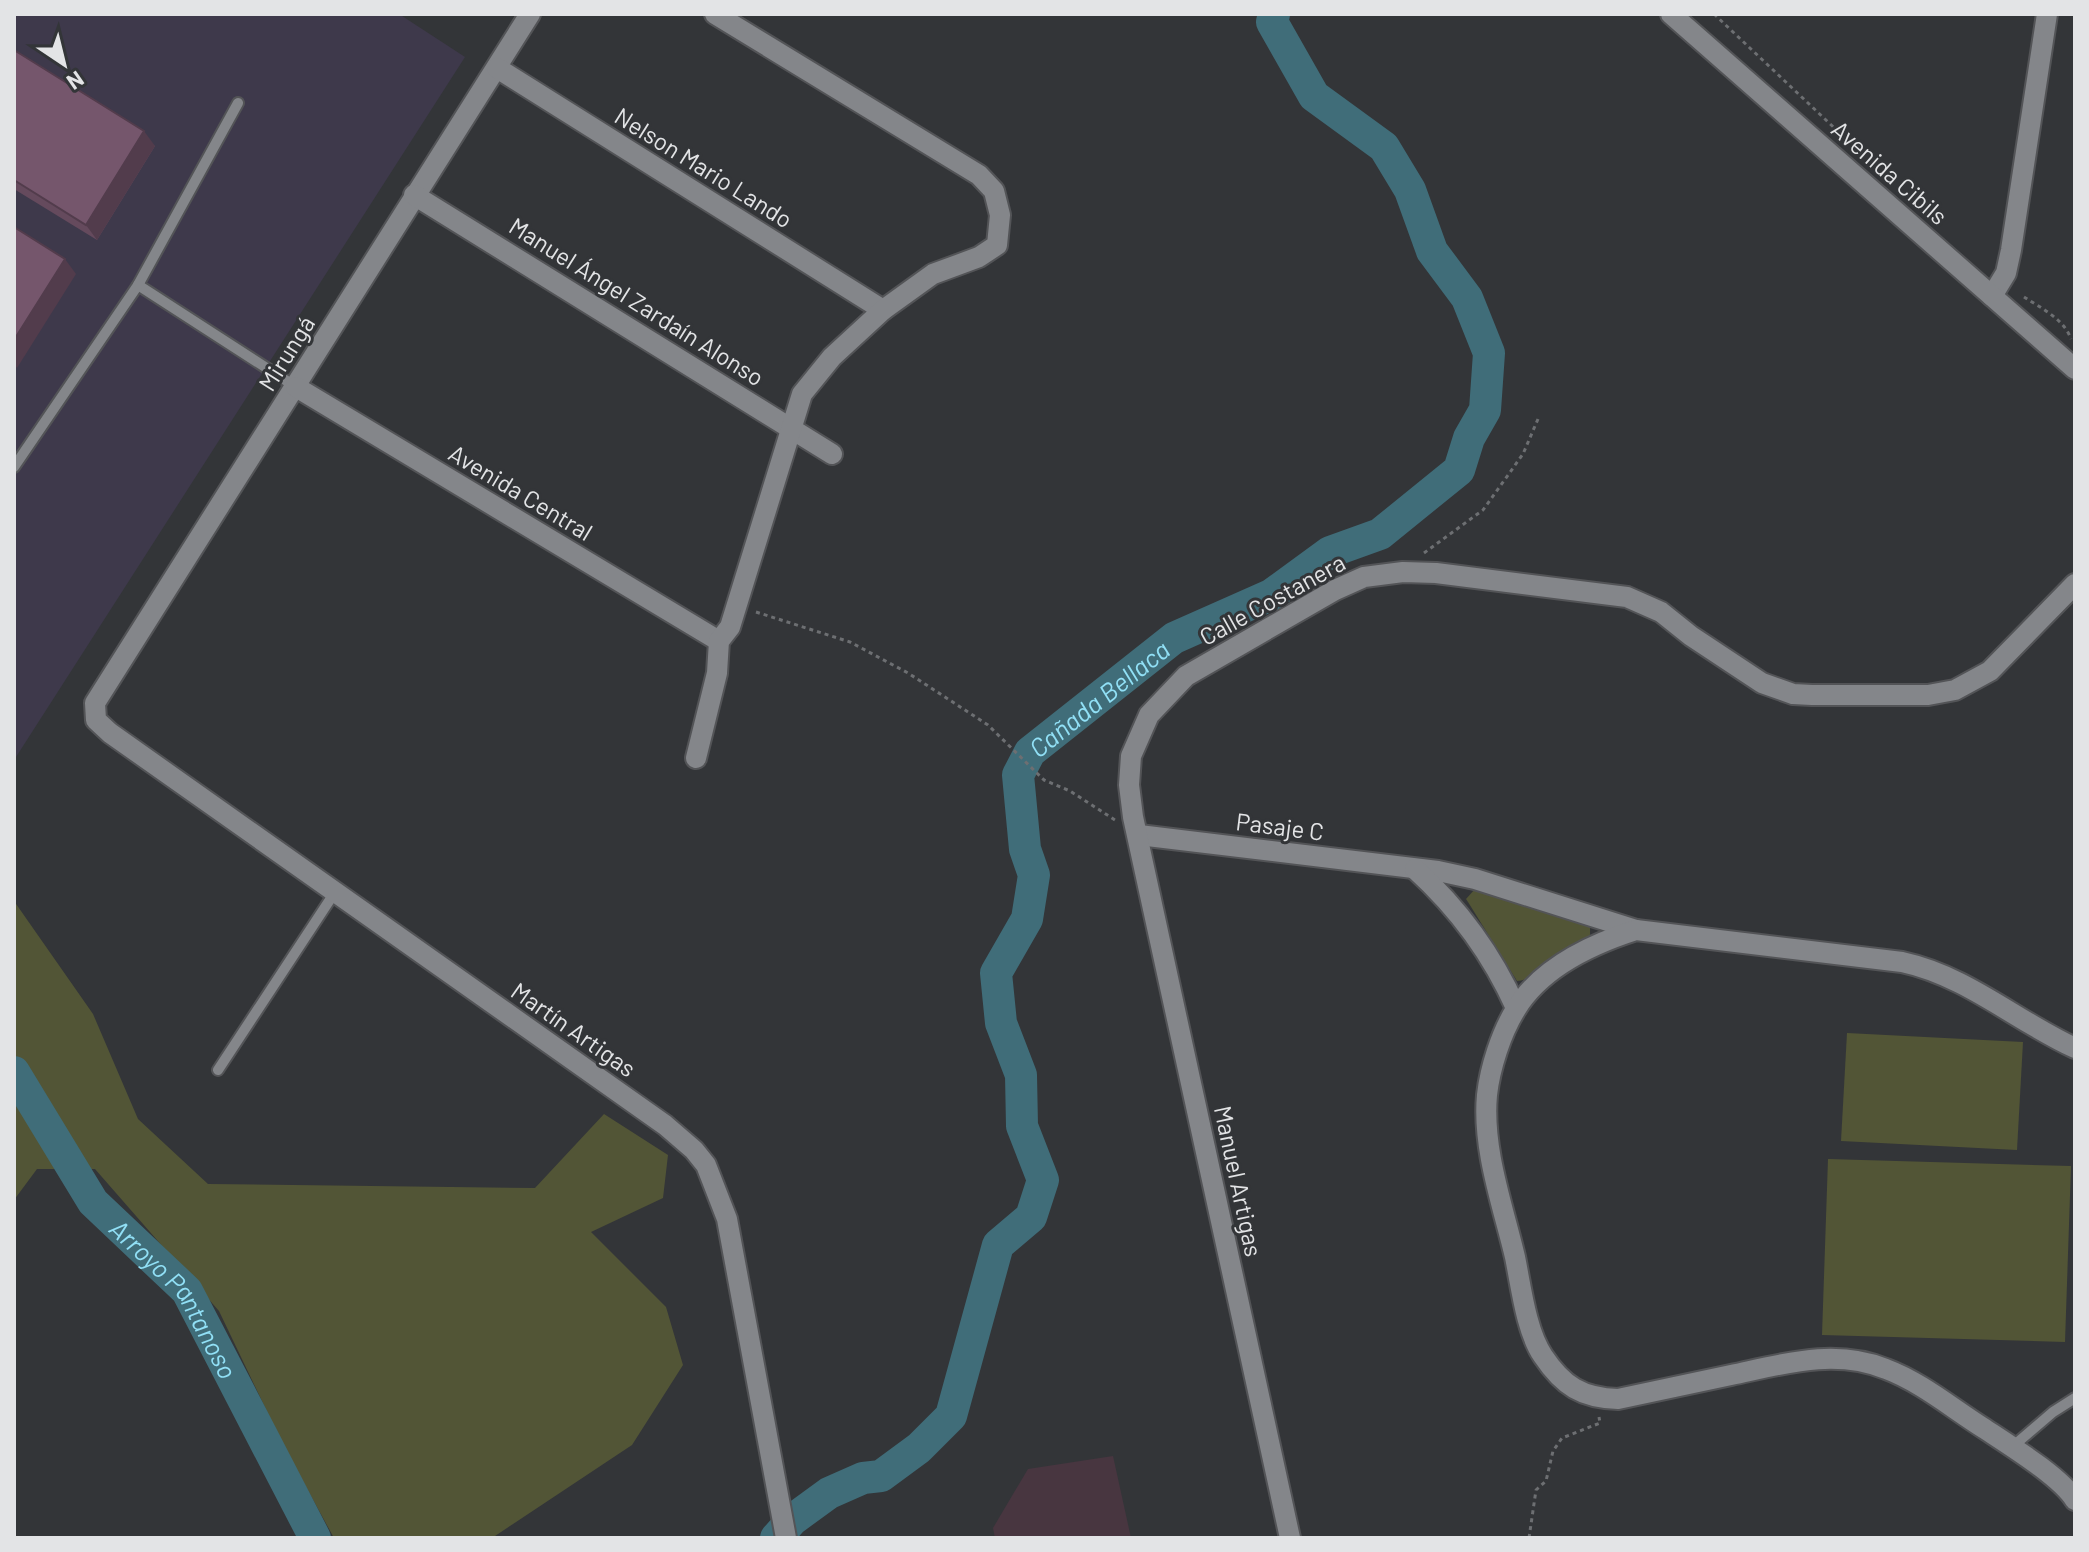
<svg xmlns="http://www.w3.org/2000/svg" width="2089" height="1552" font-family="Barlow,sans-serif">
  <rect width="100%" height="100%" fill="#333538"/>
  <!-- industrial -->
  <polygon fill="#3e394b" points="14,14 399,14 465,57 16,757 14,755"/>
  <!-- education -->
  <polygon fill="#483640" points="1113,1456 1131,1538 995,1538 993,1528 1028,1469"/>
  <!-- green -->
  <g fill="#525536">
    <path d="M 1475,889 L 1590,923 L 1590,936 C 1577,949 1534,981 1517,981 L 1468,902 L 1466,899 Z"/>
    <polygon points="14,901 93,1014 138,1119 208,1184 535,1188 604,1114 668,1155 663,1198 591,1232 666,1307 683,1365 632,1445 495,1536 489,1538 334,1538 283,1445 219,1311 95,1169 37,1169 14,1200"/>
    <polygon points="1847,1033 2023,1042 2017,1150 1841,1141"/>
    <polygon points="1828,1159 2071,1166 2065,1342 1822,1335"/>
  </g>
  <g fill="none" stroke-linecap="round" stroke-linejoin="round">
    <!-- river -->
    <g stroke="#406d79" stroke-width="32">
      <path id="s1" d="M 14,1072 L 93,1202 L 187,1291 L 315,1538"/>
      <path id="s2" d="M 776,1538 L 792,1520 L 829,1493 L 863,1478 L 881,1476 L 919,1448 L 951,1416 L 998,1245 L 1031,1217 L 1043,1180 L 1022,1126 L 1021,1075 L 1001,1023 L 996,973 L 1027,919 L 1034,875 L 1025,849 L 1018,775 L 1030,752 L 1174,638 L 1271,595 L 1330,552 L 1380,534 L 1459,470 L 1469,438 L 1485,410 L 1489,353 L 1467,298 L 1432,251 L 1410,190 L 1384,147 L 1314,96 L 1272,22 L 1274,14"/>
    </g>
    <!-- service casing -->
    <g stroke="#535457" stroke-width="14">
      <g id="service">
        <polyline points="138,285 296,387"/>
        <polyline points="14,467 138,285 238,103"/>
        <polyline points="218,1070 335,892"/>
        <polyline points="2011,1448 2053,1412 2075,1398"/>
      </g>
    </g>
    <!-- minor casing -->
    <g stroke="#535457" stroke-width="24">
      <g id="minor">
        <polyline points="530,14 95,703 96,720 110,733 665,1125 694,1150 706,1165 727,1219 786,1538"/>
        <polyline points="497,68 883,310"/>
        <polyline points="414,195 832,454"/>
        <polyline points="1992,296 2006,273 2011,250 2047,14"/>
        <polyline points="296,387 719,641"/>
        <polyline points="696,758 717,673 719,641 730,627 802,394 832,357 883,310 933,274 979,257 997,245 1000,215 994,191 979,175 715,14"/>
        <polyline points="1139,835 1438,871 1475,879 1636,930"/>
        <path d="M 1415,869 C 1458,908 1492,954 1516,1008"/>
        <path d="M 2075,1048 C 2016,1021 1967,976 1902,962 L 1636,930 C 1592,944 1541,968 1516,1009 C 1501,1033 1490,1068 1487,1095 C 1482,1149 1503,1206 1515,1257 C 1521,1286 1526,1331 1543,1356 C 1563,1386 1582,1398 1618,1399 C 1656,1391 1693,1383 1731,1375 C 1783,1364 1835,1348 1886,1369 C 1921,1382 1953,1409 1985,1429 C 2009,1445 2061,1477 2075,1500"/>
        <polyline points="1290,1538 1133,817 1129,785 1131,756 1149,715 1186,676 1335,590 1364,577 1403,572 1436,573 1627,597 1661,612 1691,636 1762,683 1793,694 1812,695 1928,695 1955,690 1990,671 2075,584"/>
      </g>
    </g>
    <!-- tertiary casing -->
    <g stroke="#535457" stroke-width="24">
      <polyline id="tertiary" points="1671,14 2075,369"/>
    </g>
    <!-- path -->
    <g stroke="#6d6f72" stroke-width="3" stroke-dasharray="4 4" stroke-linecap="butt">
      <polyline points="1714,14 1865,157"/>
      <path d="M 2024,297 C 2041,308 2064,319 2071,339"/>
      <polyline points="1424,553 1483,510 1523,454 1538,419"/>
      <polyline points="756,612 850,642 908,673 988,725 1044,780 1070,791 1115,820"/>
      <polyline points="1529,1538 1536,1490 1546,1481 1553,1451 1562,1438 1600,1423 1599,1417"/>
    </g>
    <!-- service -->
    <use href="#service" stroke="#84868a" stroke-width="10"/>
    <!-- minor -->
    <use href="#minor" stroke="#84868a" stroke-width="20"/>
    <!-- tertiary -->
    <use href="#tertiary" stroke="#84868a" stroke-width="20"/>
  </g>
  <!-- wall -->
  <polygon fill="#654a5d" points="14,50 155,146 97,240 14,189"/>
  <!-- shaded-wall -->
  <g fill="#523c4c">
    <polygon points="144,131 155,146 97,240 86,225"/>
    <polygon points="65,259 76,274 17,368 14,364 14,340"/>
  </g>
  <!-- building -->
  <g fill="#75566c" stroke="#523c4c" stroke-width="2">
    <polygon points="14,50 144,131 86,225 14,180"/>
    <polygon points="14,227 65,259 14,340"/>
  </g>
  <g text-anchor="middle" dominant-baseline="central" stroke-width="6" stroke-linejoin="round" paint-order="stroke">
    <!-- street labels -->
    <g font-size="24" fill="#e3e4e6" stroke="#333538">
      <text transform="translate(704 167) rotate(32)">Nelson Mario Lando</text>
      <text transform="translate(1890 172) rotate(41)">Avenida Cibils</text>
      <text transform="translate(637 301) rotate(32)">Manuel Ángel Zardaín Alonso</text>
      <text transform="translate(286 353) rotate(-58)">Mirungá</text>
      <text transform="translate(521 492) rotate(31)">Avenida Central</text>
      <text transform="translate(1272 599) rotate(-29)">Calle Costanera</text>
      <text transform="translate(1280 826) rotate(7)">Pasaje C</text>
      <text transform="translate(574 1029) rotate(35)">Martín Artigas</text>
      <text transform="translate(1239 1181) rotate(78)">Manuel Artigas</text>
    </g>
    <!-- water labels -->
    <g font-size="26" font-style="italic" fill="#91e0f6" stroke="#333538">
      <text stroke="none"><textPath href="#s2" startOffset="1014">Cañada Bellaca</textPath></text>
      <text stroke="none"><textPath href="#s1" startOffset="280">Arroyo Pantanoso</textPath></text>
    </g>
  </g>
  <!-- border -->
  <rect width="2089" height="1552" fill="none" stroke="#e3e4e6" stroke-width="32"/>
  <!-- north arrow -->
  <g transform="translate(64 64) rotate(145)" stroke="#333538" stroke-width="6" paint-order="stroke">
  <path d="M0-6L14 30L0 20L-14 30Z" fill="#e3e4e6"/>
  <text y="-12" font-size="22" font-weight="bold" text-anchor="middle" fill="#e3e4e6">N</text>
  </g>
</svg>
